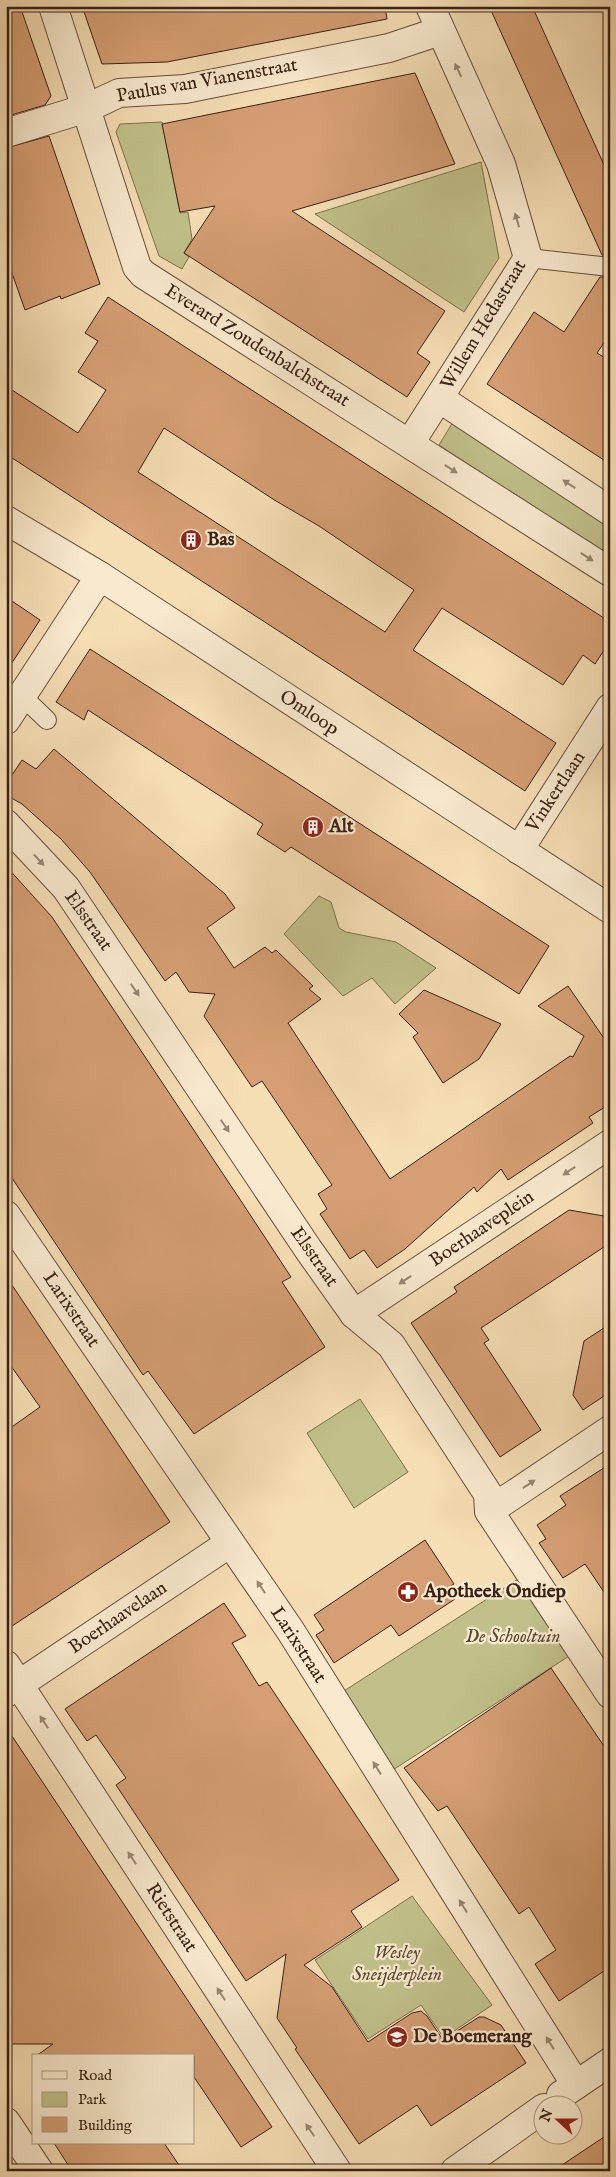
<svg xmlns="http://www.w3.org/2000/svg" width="616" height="2177" font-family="'IM FELL English',serif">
  <rect width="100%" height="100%" fill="#f6deb5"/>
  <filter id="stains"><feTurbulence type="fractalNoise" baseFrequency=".004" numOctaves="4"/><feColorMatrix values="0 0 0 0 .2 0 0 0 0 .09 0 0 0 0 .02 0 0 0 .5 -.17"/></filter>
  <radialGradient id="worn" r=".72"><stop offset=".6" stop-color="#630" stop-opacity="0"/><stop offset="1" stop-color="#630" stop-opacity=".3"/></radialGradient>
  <!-- green -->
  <g fill="#c1c08a" stroke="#7d704f">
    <polygon points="162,122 180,213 188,212 192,239 184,253 189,257 182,269 159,256 116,132 120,124"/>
    <polygon points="481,162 499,258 464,312 315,214"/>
    <polygon points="453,422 610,524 610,556 439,445"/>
    <polygon points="319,896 331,902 339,928 346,932 396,942 436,968 395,1004 372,978 343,996 284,934"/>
    <polygon points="360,1399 408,1472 354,1508 307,1433"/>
    <polygon points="529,1572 580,1649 382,1777 333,1698"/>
    <polygon points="412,1896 492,2005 444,2038 421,2005 368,2039 315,1960"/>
  </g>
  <!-- building -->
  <g fill="#d59e74" stroke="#392114" fill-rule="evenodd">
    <polygon points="6,6 20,6 51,96 45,105 11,115 6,102"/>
    <polygon points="82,6 385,6 387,19 167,62 102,64"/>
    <polygon points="489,6 532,6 610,178 610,256 602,255"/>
    <polygon points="415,73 455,164 292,211 445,311 417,353 430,362 407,397 184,253 215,206 180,212 162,124"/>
    <polygon points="49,136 100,284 61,299 60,296 25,310 6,256 6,148"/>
    <polygon points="600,277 610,277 610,334 597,353 610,361 610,464 487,384 534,312 564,332"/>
    <path d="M 108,297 L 610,622 L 610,641 L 595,664 L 583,655 L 563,685 L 442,608 L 413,650 L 556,743 L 525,791 L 6,454 L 6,386 L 78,433 L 106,390 L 78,372 L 98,341 L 85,333 ZM 164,428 L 276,501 L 319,526 L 414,590 L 385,632 L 138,472 Z"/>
    <polygon points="6,597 40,620 6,672"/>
    <polygon points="90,649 549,946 519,994 291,847 285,852 257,834 263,824 88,710 84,720 56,702"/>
    <polygon points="54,749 225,894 235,908 207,928 234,968 265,947 272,953 276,950 313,986 309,989 321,999 288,1023 390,1179 570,1056 573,1057 584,1036 538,1006 568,986 610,1047 610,1104 589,1117 593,1123 508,1180 501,1169 477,1192 474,1187 405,1249 377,1268 364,1250 350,1259 320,1214 327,1209 318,1194 332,1185 262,1081 252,1087 204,1016 215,994 189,992 176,972 165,981 90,872 61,839 22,804 6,795 6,784 22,760 36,769"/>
    <polygon points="6,866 52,917 243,1204 291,1277 282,1282 325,1347 194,1434 148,1371 143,1375 6,1169"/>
    <polygon points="424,990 501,1024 479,1059 443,1083 413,1037 418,1033 399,1014"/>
    <polygon points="569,1210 610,1217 610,1243 481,1328 489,1340 484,1343 541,1430 500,1457 411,1323 457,1292 454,1287"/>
    <polygon points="6,1276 170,1522 6,1630 6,1431 40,1407 6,1359"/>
    <polygon points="610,1324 610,1392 583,1410 573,1395 584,1341"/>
    <polygon points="610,1464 610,1601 585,1564 563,1578 539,1543 546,1539 537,1525 566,1505 560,1496"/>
    <polygon points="425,1540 454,1584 447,1588 455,1599 399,1636 391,1625 334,1663 316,1635 324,1630 314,1615"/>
    <polygon points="224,1603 246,1636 232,1643 259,1686 267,1682 399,1880 351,1911 362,1927 304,1965 332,1987 368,2042 412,2013 421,2011 427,2016 443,2040 479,2017 484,2017 501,2025 526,2063 431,2126 417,2105 359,2144 295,2049 297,2048 277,2018 286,1954 246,1981 116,1785 126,1778 96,1735 87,1741 65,1709"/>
    <polygon points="551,1668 610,1755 610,1967 559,2001 535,1964 556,1950 529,1907 519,1914 447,1806 438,1811 404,1768"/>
    <polygon points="6,1727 272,2127 241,2147 194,2077 194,2056 36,2056 53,2044 6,2044"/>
    <polygon points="610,2133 610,2171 553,2171"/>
    <polygon points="54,2143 164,2143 183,2171 72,2171"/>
  </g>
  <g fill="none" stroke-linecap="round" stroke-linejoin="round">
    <!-- service casing -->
    <g stroke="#68503c" stroke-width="20">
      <g id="service">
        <polyline points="528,258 610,267"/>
        <polyline points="22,696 47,720"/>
      </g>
    </g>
    <!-- minor casing -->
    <g stroke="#68503c" stroke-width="30">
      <g id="minor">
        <polyline points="53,6 137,267 143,274 610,572"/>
        <polyline points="6,133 87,108 119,93 185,89 389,48 440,31"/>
        <polyline points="439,398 610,511"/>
        <polyline points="410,443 528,258 501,164 430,6"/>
        <polyline points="6,720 100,576"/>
        <polyline points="6,824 66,888 308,1249 354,1314 391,1345 488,1494 489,1511 610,1694"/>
        <polyline points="519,850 610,708"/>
        <polyline points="6,1215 290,1630 576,2085"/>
        <polyline points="354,1314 610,1144"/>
        <polyline points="489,1511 610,1430"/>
        <polyline points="6,1665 337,2171"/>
        <polyline points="6,1693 230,1543"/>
        <polyline points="561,2095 610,2062"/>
        <polyline points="6,2122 39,2171"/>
        <polyline points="455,2171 544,2108"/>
      </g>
    </g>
    <!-- tertiary casing -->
    <g stroke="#68503c" stroke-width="30">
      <polyline id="tertiary" points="6,520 100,576 610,909"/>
    </g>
    <!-- service -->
    <use href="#service" stroke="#f9eacf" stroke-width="18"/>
    <!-- minor -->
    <use href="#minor" stroke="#f9eacf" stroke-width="28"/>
    <!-- tertiary -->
    <use href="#tertiary" stroke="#f9eacf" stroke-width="28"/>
  </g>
  <!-- one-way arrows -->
  <defs><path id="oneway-solid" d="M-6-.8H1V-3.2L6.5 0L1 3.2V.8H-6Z" transform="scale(1.25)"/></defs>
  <g fill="#998672">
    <use href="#oneway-solid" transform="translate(458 70) rotate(-115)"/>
    <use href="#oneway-solid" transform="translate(517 220) rotate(-106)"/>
    <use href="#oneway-solid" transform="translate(451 469) rotate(33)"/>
    <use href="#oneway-solid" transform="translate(569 484) rotate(-147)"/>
    <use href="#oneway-solid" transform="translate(587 557) rotate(33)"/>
    <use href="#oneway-solid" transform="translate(39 860) rotate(47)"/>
    <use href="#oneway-solid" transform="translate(135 990) rotate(56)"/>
    <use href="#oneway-solid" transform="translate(225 1126) rotate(56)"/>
    <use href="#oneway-solid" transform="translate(569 1171) rotate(146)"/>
    <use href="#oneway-solid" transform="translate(405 1280) rotate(146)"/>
    <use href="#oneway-solid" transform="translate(529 1484) rotate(-34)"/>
    <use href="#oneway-solid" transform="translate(261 1587) rotate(-124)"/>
    <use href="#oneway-solid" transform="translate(44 1722) rotate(-123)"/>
    <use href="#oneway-solid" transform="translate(377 1768) rotate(-122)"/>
    <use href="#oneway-solid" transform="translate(132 1858) rotate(-123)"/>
    <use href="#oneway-solid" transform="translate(463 1906) rotate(-122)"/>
    <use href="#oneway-solid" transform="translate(221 1994) rotate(-123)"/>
    <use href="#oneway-solid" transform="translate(550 2043) rotate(-122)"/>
    <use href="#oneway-solid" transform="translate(310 2130) rotate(-124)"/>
  </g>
  <!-- icons -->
  <defs>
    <g id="building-disc" transform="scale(1.125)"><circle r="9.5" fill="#8f2418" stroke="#f9eacf"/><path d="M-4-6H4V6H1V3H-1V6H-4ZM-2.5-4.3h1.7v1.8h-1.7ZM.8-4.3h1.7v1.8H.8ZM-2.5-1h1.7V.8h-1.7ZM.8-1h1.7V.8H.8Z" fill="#fff"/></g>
    <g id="pharmacy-disc" transform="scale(1.125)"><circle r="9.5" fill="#8f2418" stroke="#f9eacf"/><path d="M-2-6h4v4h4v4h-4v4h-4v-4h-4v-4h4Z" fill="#fff"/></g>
    <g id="school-disc" transform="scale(1.125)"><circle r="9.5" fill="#8f2418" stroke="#f9eacf"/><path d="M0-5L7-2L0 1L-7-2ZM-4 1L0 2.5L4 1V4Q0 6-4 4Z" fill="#fff"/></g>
  </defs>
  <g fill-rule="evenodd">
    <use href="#building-disc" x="191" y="540"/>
    <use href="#building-disc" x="313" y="827"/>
    <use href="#pharmacy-disc" x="408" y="1592"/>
    <use href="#school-disc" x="397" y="2037"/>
  </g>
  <g text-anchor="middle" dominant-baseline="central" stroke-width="4.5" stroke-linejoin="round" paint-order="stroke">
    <!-- street labels -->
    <g font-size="19" fill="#392114" stroke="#f9eacf">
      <text transform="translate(207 81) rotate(-10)">Paulus van Vianenstraat</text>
      <text transform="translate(484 325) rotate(-59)">Willem Hedastraat</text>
      <text transform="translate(257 346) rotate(32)">Everard Zoudenbalchstraat</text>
      <text transform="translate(309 713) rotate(33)">Omloop</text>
      <text transform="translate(556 792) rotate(-57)">Vinkertlaan</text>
      <text transform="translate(88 921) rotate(55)">Elsstraat</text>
      <text transform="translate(482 1229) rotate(-34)">Boerhaaveplein</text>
      <text transform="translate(314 1257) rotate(55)">Elsstraat</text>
      <text transform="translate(71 1310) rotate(56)">Larixstraat</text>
      <text transform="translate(118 1618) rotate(-34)">Boerhaavelaan</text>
      <text transform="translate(298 1645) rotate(57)">Larixstraat</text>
      <text transform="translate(171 1918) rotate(57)">Rietstraat</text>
    </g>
    <!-- poi labels -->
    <g font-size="19" font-weight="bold" fill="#392114" stroke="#f9eacf" text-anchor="start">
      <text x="207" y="540">Bas</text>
      <text x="329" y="827">Alt</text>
      <text x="424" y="1592">Apotheek Ondiep</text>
      <text x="413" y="2037">De Boemerang</text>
    </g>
    <!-- park labels -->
    <g font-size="19" font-style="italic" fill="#5b4932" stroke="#f9eacf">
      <text x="513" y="1637">De Schooltuin</text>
      <text x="397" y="1953">Wesley<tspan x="397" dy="22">Sneijderplein</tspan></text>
    </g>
  </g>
  <!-- margin -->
  <rect width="616" height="2177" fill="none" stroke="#f6deb5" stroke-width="25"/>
  <rect x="8" y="8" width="601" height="2162" fill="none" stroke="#392114" stroke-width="2.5"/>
  <rect x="12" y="12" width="591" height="2152" fill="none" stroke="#392114"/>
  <!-- legend -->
  <rect x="32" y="2054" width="162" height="90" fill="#f9eacf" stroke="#ac9a84"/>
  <rect x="42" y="2071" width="25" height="8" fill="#f9eacf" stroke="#ac9a84"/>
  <text x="78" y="2080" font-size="15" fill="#392114">Road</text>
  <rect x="42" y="2092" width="25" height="15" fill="#c1c08a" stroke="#ac9a84"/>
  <text x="78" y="2104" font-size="15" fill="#392114">Park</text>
  <rect x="42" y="2117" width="25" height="15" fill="#d59e74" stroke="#ac9a84"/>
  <text x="78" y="2130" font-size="15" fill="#392114">Building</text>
  <!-- north arrow -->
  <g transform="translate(558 2120) rotate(291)"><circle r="24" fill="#f9eacf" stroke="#ac9a84"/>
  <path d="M0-4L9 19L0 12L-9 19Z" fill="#8f2418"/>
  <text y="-8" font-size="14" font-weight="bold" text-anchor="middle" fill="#392114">N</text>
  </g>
  <rect width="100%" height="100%" filter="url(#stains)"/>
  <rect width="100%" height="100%" fill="url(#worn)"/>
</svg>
